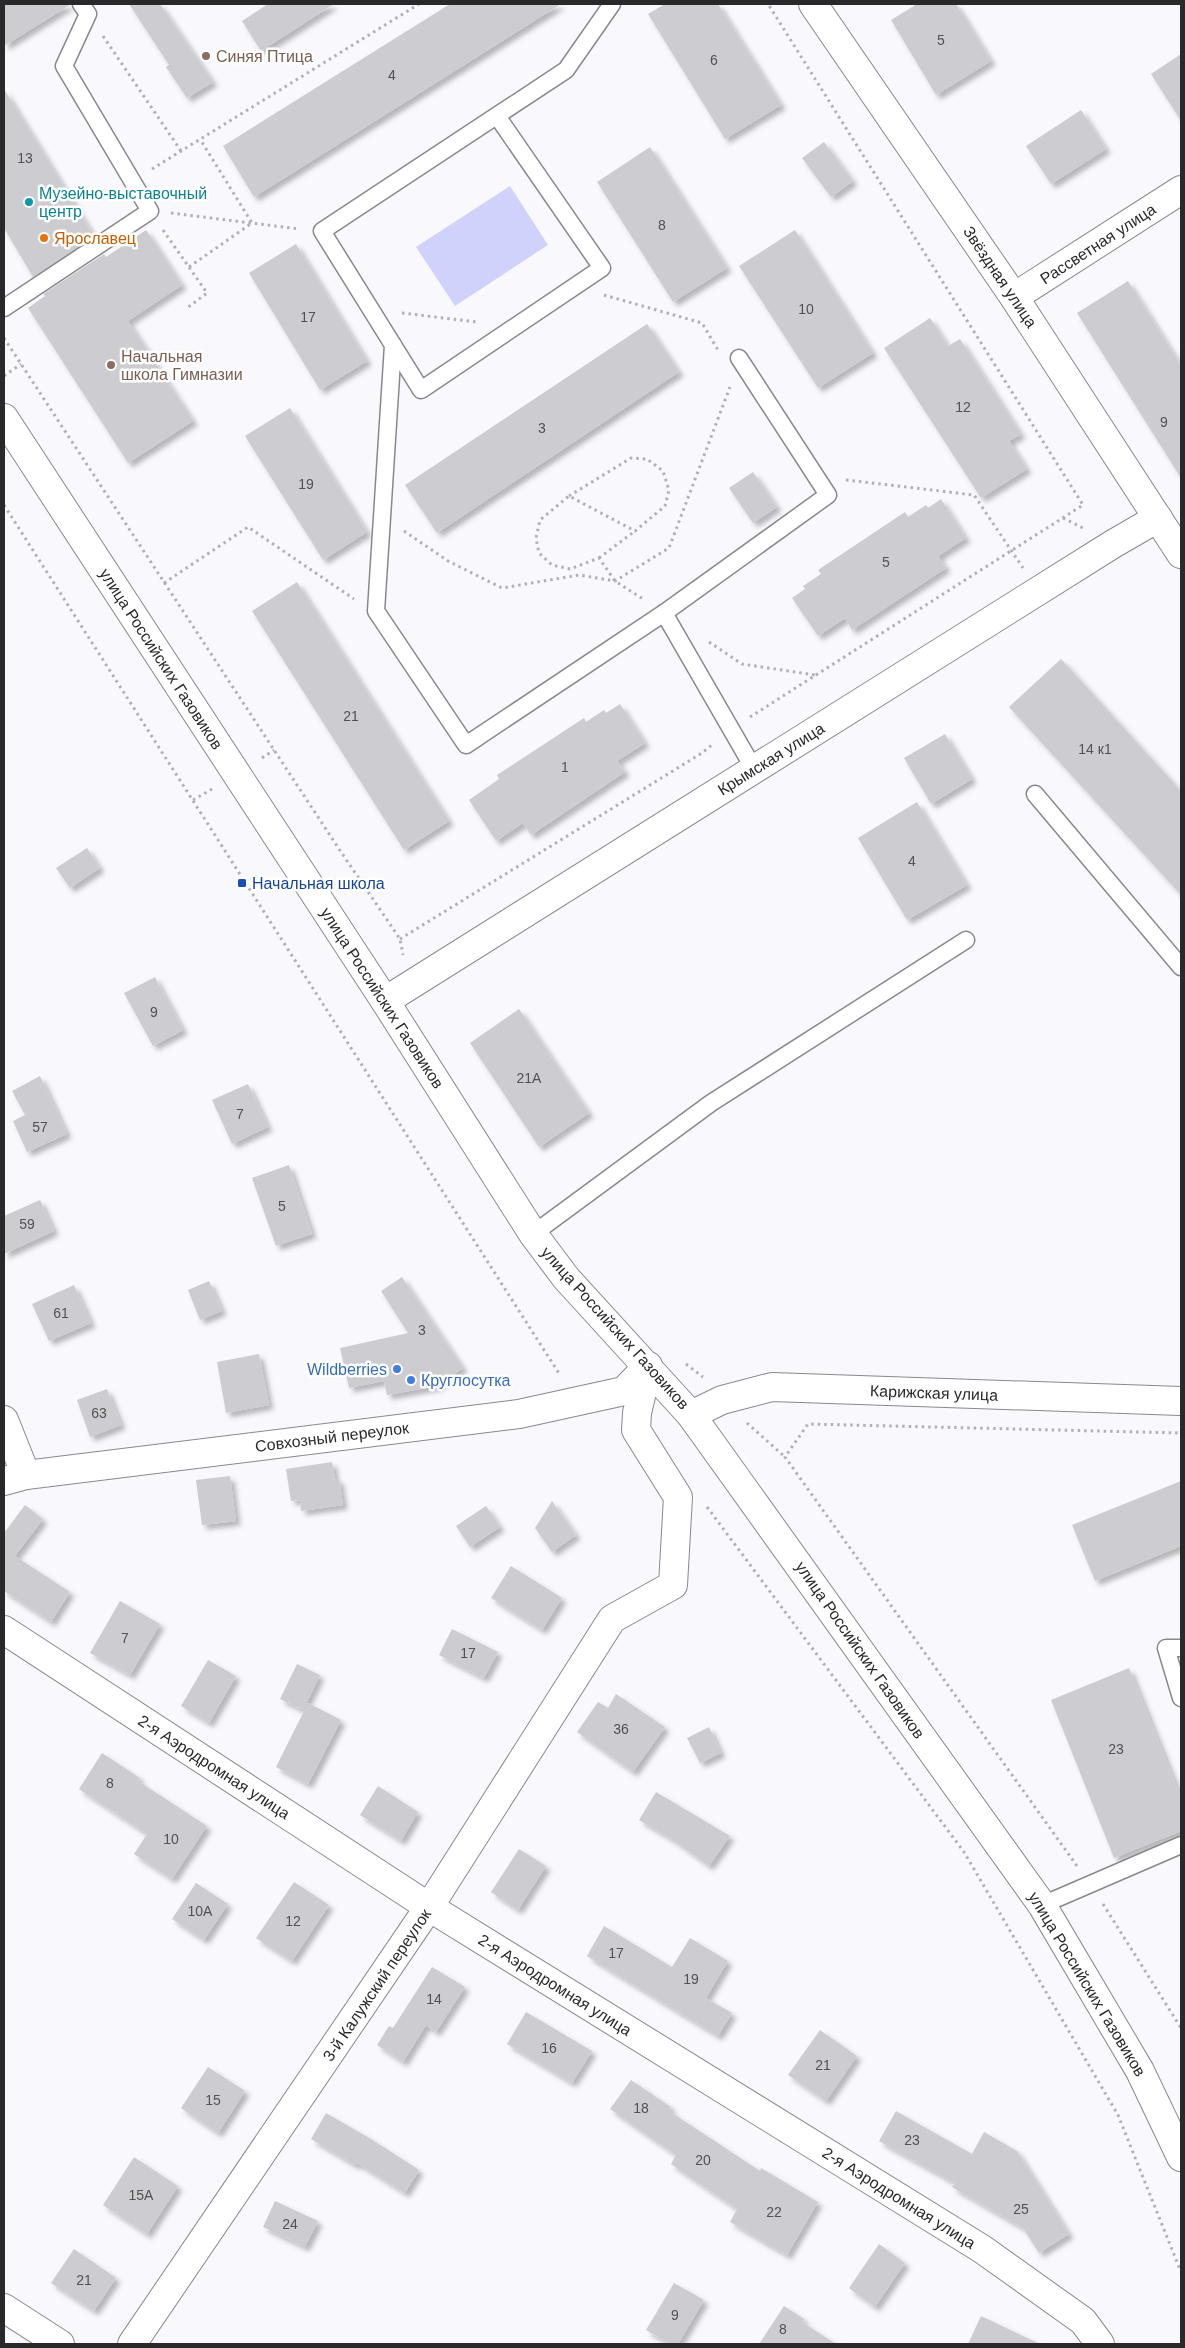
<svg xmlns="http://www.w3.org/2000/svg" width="1185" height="2348" font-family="Arial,sans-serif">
  <defs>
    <filter id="shadow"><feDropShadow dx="4.5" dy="4.5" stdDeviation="2.5" flood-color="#0004"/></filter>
  </defs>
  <rect width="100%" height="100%" fill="#f8f8fd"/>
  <!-- green -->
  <polygon fill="#d0d2fb" points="510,186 548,245 455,306 416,247"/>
  <!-- building -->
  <g fill="#ccccd1" filter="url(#shadow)">
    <polygon points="4,4 71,4 4,46"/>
    <polygon points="129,4 160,4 213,82 187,98 166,67 169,65"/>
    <polygon points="268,4 334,4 261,51 242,21"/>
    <polygon points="450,4 561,4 254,197 223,146"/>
    <polygon points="665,4 718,4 781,105 725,139 648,14"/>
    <polygon points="917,4 956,4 991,61 936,95 891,20"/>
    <polygon points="1181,54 1181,121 1151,74"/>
    <polygon points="4,89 94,236 33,277 4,228"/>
    <polygon points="1081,110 1106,149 1051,184 1026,146"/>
    <polygon points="824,142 853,181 831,197 802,158"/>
    <polygon points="650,147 727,268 673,302 597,182"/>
    <polygon points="146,230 182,285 128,321 193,421 128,463 28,308 45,296 43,294 104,254 106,257"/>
    <polygon points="795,230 873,353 818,388 739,266"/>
    <polygon points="296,244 367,361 320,390 249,273"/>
    <polygon points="1128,281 1181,366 1181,478 1077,313"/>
    <polygon points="930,318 948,346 960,339 1021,434 1009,441 1027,469 981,498 884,348"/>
    <polygon points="647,324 679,372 437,533 405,485"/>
    <polygon points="290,408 367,532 323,560 245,436"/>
    <polygon points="753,472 777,507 753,523 729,488"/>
    <polygon points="941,499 966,538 938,556 946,568 852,630 845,618 818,636 792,598 805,589 803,586 821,574 818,570 905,512 908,517 926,505 928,508"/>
    <polygon points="297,582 449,821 404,850 252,611"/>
    <polygon points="1061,659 1181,791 1181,895 1009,707"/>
    <polygon points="620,704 645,743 617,761 625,772 531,835 523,823 496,841 469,800 499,779 497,775 584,718 586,722 604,710 606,713"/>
    <polygon points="945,734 972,779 931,804 904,758"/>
    <polygon points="917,802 967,885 907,920 858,838"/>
    <polygon points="87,848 100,868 70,888 56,868"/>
    <polygon points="155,977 183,1030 153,1046 124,993"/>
    <polygon points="519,1009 589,1113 539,1147 470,1043"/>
    <polygon points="40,1076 67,1134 27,1152 13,1121 25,1115 12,1091"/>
    <polygon points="248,1084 268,1127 232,1144 212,1100"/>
    <polygon points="289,1165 312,1234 276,1246 252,1178"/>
    <polygon points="40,1200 54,1231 4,1254 4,1216"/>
    <polygon points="402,1277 463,1368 437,1386 387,1395 384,1381 349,1388 340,1348 408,1333 381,1291"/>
    <polygon points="209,1281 222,1311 200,1320 188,1290"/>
    <polygon points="74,1285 91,1323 49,1341 32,1304"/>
    <polygon points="259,1354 269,1405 226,1413 217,1362"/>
    <polygon points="107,1389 121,1425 90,1437 77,1400"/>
    <polygon points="332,1462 335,1480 339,1479 343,1505 301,1511 300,1500 291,1501 286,1469"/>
    <polygon points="230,1476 236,1521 202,1525 196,1480"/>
    <polygon points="1181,1481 1181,1546 1095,1581 1072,1525"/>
    <polygon points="552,1501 576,1535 552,1552 535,1528"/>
    <polygon points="25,1505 43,1519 15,1556 70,1592 51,1622 4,1591 4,1533"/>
    <polygon points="486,1506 500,1527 470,1547 456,1526"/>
    <polygon points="511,1566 562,1598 542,1630 491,1598"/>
    <polygon points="120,1601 160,1624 130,1675 90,1653"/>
    <polygon points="452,1629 498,1652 484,1678 439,1655"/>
    <polygon points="208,1660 236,1676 209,1723 181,1706"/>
    <polygon points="297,1664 320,1675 303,1710 280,1699"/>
    <polygon points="1129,1668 1181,1798 1181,1831 1114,1858 1051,1700"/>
    <polygon points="616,1694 665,1727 633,1772 577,1732 598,1702 608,1708"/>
    <polygon points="308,1703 341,1720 308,1784 276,1767"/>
    <polygon points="709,1727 721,1753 700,1763 687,1738"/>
    <polygon points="102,1753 140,1778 138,1781 207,1826 172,1879 134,1854 147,1834 79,1789"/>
    <polygon points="378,1786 418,1812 401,1841 360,1815"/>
    <polygon points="656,1792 730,1836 709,1866 672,1839 639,1820"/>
    <polygon points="519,1849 546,1866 518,1910 491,1892"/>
    <polygon points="294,1882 329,1905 292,1961 256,1938"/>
    <polygon points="196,1883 228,1904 204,1940 172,1919"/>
    <polygon points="604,1926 672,1967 690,1938 728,1961 706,1998 732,2013 718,2036 587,1956"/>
    <polygon points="432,1967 465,1987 436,2032 426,2025 403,2062 377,2045 389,2026 393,2028"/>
    <polygon points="526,2012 592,2051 572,2083 507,2044"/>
    <polygon points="820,2030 857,2056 826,2101 788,2075"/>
    <polygon points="208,2067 245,2091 218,2133 181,2108"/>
    <polygon points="631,2080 671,2107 669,2111 760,2171 761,2168 818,2202 787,2255 730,2222 737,2209 671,2164 676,2155 610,2109"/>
    <polygon points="896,2111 972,2154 984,2132 1017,2151 1069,2234 1039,2253 1023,2228 952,2187 955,2183 879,2141"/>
    <polygon points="326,2113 371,2139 419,2170 405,2193 357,2163 355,2165 311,2139"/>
    <polygon points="134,2157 178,2186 147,2234 103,2205"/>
    <polygon points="275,2201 318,2221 305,2247 263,2227"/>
    <polygon points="879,2244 905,2263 875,2307 849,2288"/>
    <polygon points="74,2249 116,2278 94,2311 51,2283"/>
    <polygon points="674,2283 704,2300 678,2344 670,2344 646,2330"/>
    <polygon points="784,2306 804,2319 802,2322 836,2344 759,2344"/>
    <polygon points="981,2316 1040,2344 968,2344"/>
  </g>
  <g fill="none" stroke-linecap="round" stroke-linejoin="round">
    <!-- lane casing -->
    <g stroke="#89898d" stroke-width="19">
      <g id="lane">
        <polyline points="612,4 566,70 322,231 393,345 376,611 466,745 664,613 754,769"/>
        <polyline points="4,308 150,211 64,66 88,14 81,4"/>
        <polyline points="393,345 421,390 602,268 497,116"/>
        <polyline points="664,613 828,495 739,358"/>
        <polyline points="1035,794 1181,967"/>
        <polyline points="533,1234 711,1103 966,940"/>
        <polyline points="1181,1648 1166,1648 1181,1698"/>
        <polyline points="1042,1905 1181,1845"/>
      </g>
    </g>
    <!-- street casing -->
    <g stroke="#89898d" stroke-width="30">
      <g id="street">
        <polyline points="813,4 1014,297 1181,554"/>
        <polyline points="1014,297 1181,190"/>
        <polyline points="385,1001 1113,544 1158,518"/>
        <polyline points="691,1415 722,1400 772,1387 1181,1401"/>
        <polyline points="4,1420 26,1475"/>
        <polyline points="4,1481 26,1475 519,1414 624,1391 648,1366"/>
        <polyline points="4,1630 429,1907 982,2249 1083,2321 1100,2344"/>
        <polyline points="4,2308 60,2344"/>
        <polyline points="132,2344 429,1907 612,1619 673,1585 678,1497 636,1430 637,1413 648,1366"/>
      </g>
    </g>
    <!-- secondary casing -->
    <g stroke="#89898d" stroke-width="30">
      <polyline id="secondary" points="4,418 385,1001 533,1234 566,1278 691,1415 1042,1905 1140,2071 1181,2157"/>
    </g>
    <!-- path -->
    <g stroke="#b1b1b5" stroke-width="3" stroke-dasharray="2.5 4" stroke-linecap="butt">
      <polyline points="103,36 181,151"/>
      <polyline points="152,169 419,4"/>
      <polyline points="171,213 299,229"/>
      <polyline points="163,230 207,293 187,308"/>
      <polyline points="189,267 252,223 200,139"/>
      <polyline points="604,295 702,323 718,350"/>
      <polyline points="402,313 477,322"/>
      <polyline points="4,338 337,846 400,939 403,955"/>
      <polyline points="4,376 21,364"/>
      <polyline points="846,480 974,495 1023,568"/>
      <polyline points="569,496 631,458 647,459 663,471 669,490 665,506 635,531 569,496 540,520 536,538 539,553 552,565 570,569 599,558 615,581 643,599"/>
      <polyline points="4,505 560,1375"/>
      <polyline points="1063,518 1085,529"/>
      <polyline points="404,531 448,561 502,588 579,575 615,581 669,548 730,387"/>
      <polyline points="599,558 635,531"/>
      <polyline points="164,583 248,527 354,599"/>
      <polyline points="709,642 742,664 815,675"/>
      <polyline points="750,717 1083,505 768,4"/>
      <polyline points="262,758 274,750"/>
      <polyline points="193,800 212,789"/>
      <polyline points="400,939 702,753 713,744"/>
      <polyline points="686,1364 703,1377"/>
      <polyline points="747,1423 785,1457"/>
      <polyline points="707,1507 964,1852 1118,2115 1181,2272"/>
      <polyline points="1077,1866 785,1457 808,1424 1181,1433"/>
      <polyline points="1103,1904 1181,2028"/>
    </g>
    <!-- lane -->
    <use href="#lane" stroke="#fff" stroke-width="16"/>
    <!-- street -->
    <use href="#street" stroke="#fff" stroke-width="28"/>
    <!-- secondary -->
    <use href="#secondary" stroke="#fff" stroke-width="28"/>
  </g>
  <!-- markers -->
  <g fill="#8d6e63" stroke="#fff" stroke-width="2">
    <circle cx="206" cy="56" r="5"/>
    <circle cx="111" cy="365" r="5"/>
  </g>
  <circle fill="#0f9aa8" stroke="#fff" stroke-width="2" cx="29" cy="202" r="5"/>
  <circle fill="#e8710a" stroke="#fff" stroke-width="2" cx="44" cy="238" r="5"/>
  <rect fill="#1a4fb4" stroke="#fff" stroke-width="2" x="237" y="878" width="10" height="10" rx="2.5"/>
  <g fill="#3f7fe0" stroke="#fff" stroke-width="2">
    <circle cx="397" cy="1369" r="5"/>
    <circle cx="411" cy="1380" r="5"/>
  </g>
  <g text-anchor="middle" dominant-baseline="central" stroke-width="5" stroke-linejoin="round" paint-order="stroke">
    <!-- number labels -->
    <g font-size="14" fill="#525254">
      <text x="941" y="40">5</text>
      <text x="714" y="60">6</text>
      <text x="392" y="75">4</text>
      <text x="25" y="158">13</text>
      <text x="662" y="225">8</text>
      <text x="806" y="309">10</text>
      <text x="308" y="317">17</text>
      <text x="963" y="407">12</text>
      <text x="1164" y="422">9</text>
      <text x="542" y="428">3</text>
      <text x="306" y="484">19</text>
      <text x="886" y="562">5</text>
      <text x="351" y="716">21</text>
      <text x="1095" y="749">14 к1</text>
      <text x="565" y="767">1</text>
      <text x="912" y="861">4</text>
      <text x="154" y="1012">9</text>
      <text x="529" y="1078">21А</text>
      <text x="240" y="1114">7</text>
      <text x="40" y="1127">57</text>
      <text x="282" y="1206">5</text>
      <text x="27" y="1224">59</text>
      <text x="61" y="1313">61</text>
      <text x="422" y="1330">3</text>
      <text x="99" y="1413">63</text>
      <text x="125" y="1638">7</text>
      <text x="468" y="1653">17</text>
      <text x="621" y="1729">36</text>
      <text x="1116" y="1749">23</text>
      <text x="110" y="1783">8</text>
      <text x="171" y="1839">10</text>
      <text x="200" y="1911">10А</text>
      <text x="293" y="1921">12</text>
      <text x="616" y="1953">17</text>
      <text x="691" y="1979">19</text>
      <text x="434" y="1999">14</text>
      <text x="549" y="2048">16</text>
      <text x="823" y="2065">21</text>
      <text x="213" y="2100">15</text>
      <text x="641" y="2108">18</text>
      <text x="912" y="2140">23</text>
      <text x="703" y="2160">20</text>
      <text x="141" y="2195">15А</text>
      <text x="1021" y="2209">25</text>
      <text x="774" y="2212">22</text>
      <text x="290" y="2224">24</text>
      <text x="84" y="2280">21</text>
      <text x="675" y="2315">9</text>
      <text x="783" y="2329">8</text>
    </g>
    <!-- education labels -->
    <g font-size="16" fill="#785e54" stroke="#fff" text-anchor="start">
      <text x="216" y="56">Синяя Птица</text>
      <text x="121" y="356">Начальная<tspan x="121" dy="18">школа Гимназии</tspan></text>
    </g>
    <!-- culture labels -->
    <g font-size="16" fill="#0d838f" stroke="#fff" text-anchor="start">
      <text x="39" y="193">Музейно-выставочный<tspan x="39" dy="18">центр</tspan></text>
    </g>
    <!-- food labels -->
    <g font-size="16" fill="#c56008" stroke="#fff" text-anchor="start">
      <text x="54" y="238">Ярославец</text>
    </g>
    <!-- street labels -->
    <g font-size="16" fill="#29292b" stroke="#fff">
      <text transform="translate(1098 244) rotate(-33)">Рассветная улица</text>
      <text transform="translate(1000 277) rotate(56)">Звёздная улица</text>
      <text transform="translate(161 659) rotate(57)">улица Российских Газовиков</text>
      <text transform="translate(771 759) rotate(-32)">Крымская улица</text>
      <text transform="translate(382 998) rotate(57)">улица Российских Газовиков</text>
      <text transform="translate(615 1328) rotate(48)">улица Российских Газовиков</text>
      <text transform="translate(934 1393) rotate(2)">Карижская улица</text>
      <text transform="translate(332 1437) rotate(-7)">Совхозный переулок</text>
      <text transform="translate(860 1650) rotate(55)">улица Российских Газовиков</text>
      <text transform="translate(214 1767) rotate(33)">2-я Аэродромная улица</text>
      <text transform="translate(1087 1984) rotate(59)">улица Российских Газовиков</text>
      <text transform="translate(377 1985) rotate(-56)">3-й Калужский переулок</text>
      <text transform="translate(555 1985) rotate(32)">2-я Аэродромная улица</text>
      <text transform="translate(899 2198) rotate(32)">2-я Аэродромная улица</text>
    </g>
    <!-- transit labels -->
    <g font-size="16" fill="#164399" stroke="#fff" text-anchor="start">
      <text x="252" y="883">Начальная школа</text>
    </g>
    <!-- shop labels -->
    <g font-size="16" fill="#366cbe" stroke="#fff" text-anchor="end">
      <text x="387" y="1369">Wildberries</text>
      <text x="421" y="1380" text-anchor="start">Круглосутка</text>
    </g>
  </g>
  <!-- border -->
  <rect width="1185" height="2348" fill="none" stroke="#29292b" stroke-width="10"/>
</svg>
